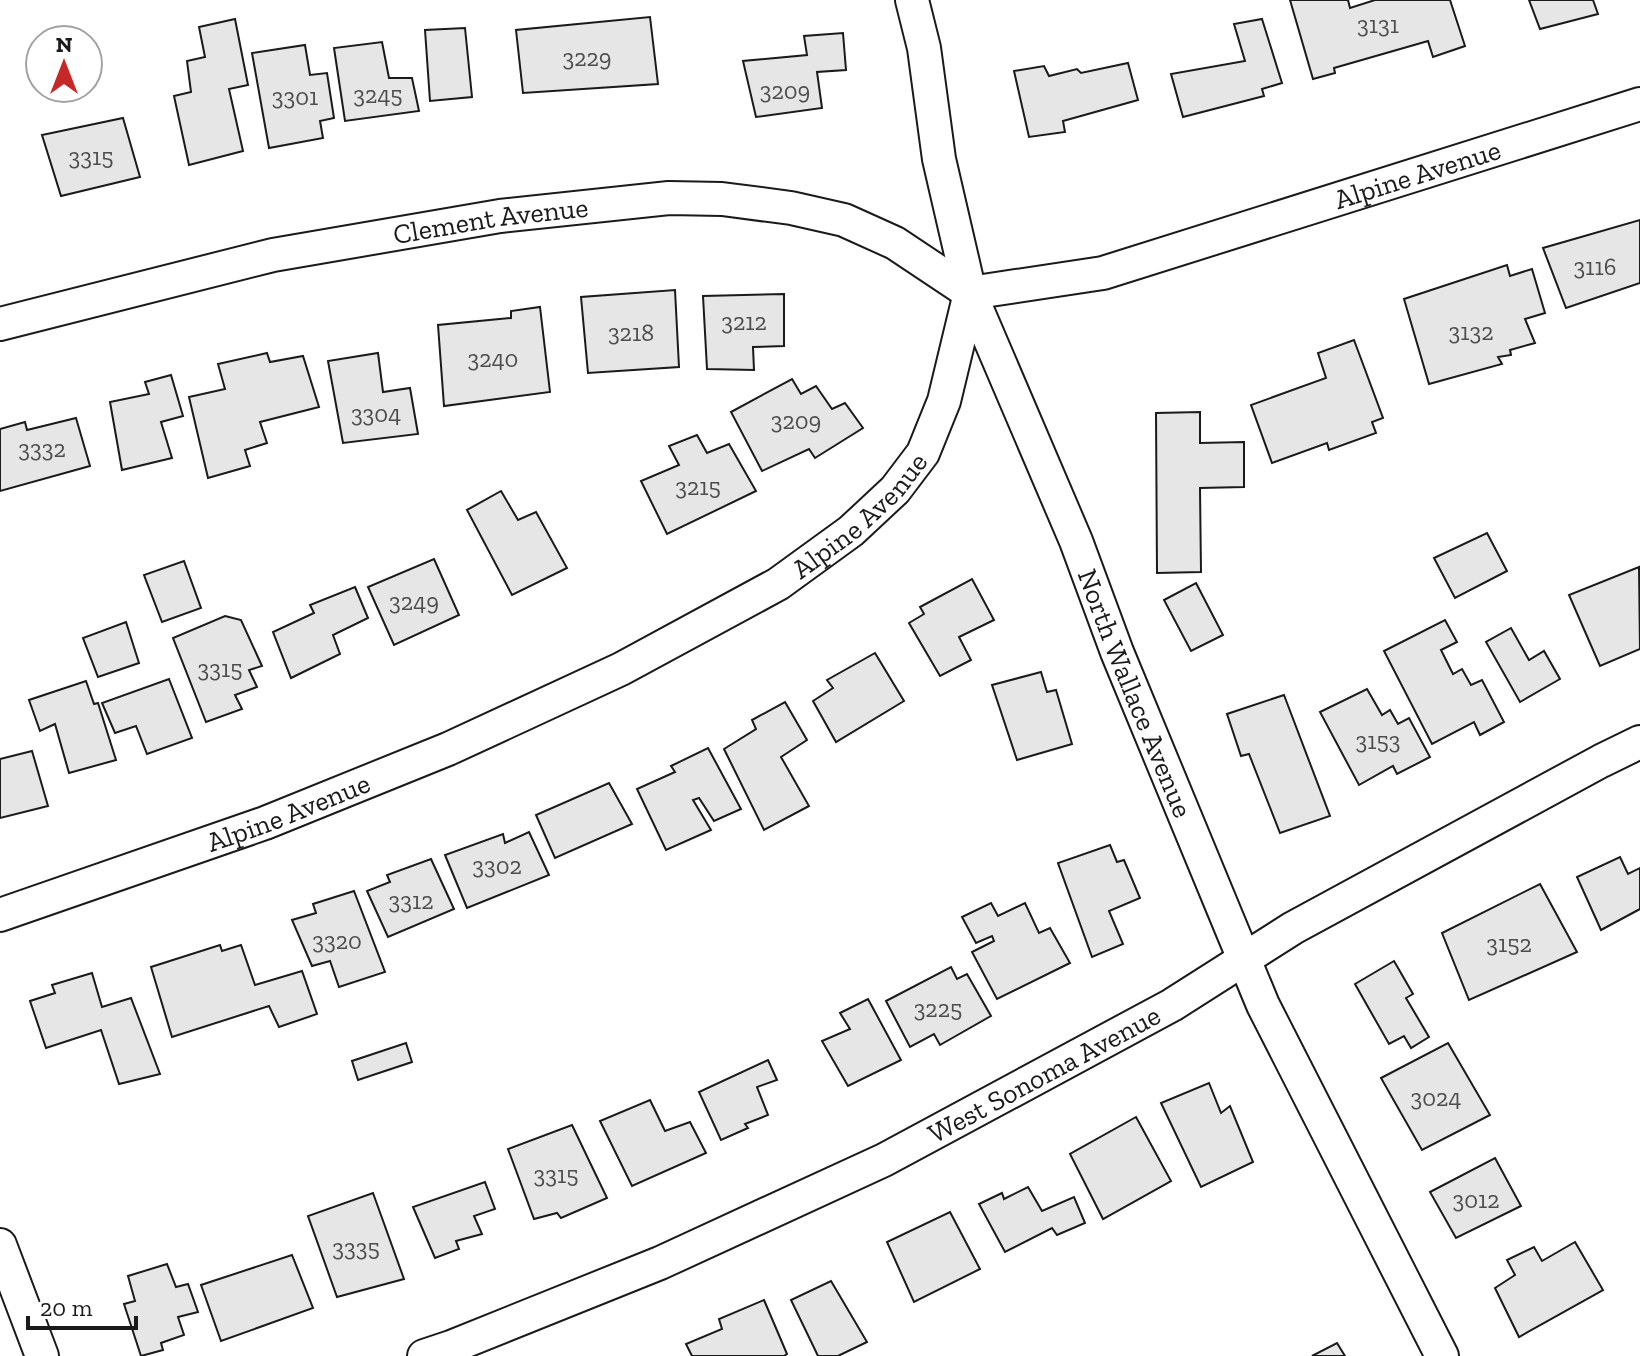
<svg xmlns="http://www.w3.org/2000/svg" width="1640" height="1356" font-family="'Zilla Slab',serif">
  <rect width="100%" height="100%" fill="#fff"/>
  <!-- building -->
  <g fill="#e6e6e6" stroke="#1a1a1a" stroke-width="2">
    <polygon points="1290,0 1348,0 1350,8 1375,0 1450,0 1465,46 1433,57 1428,41 1334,68 1335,73 1313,79"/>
    <polygon points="1529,0 1593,0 1598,14 1540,29"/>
    <polygon points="650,17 658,84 523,93 516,30"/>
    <polygon points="235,19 248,85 229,89 243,151 189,165 174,96 191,92 187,61 205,57 199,27"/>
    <polygon points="1262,19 1282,83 1262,89 1264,96 1183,117 1171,74 1245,61 1234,24"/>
    <polygon points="465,28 472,97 430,101 425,30"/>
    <polygon points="843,33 846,70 817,72 822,108 756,117 743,61 807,55 804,36"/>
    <polygon points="382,42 389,78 412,78 419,111 345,121 334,48"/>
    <polygon points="305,45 310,75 327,73 334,118 320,121 323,138 269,148 252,53"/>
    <polygon points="1128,63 1138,100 1063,121 1065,132 1029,137 1014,71 1044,66 1049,76 1077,69 1081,73"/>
    <polygon points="123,118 140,177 61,196 42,135"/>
    <polygon points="1640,220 1640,283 1566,308 1543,248"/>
    <polygon points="1507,265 1510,276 1532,269 1545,313 1525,319 1535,343 1510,350 1511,355 1498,357 1502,364 1429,384 1404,299"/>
    <polygon points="675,290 679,367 588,373 581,297"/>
    <polygon points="784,294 784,346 753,347 754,370 707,369 703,296"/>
    <polygon points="540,307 550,392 444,406 438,325 511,318 511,311"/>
    <polygon points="1354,340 1383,418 1372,422 1376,433 1329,450 1327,443 1272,463 1251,405 1326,378 1318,353"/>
    <polygon points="267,353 270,362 303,356 319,407 260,422 267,443 245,450 250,466 208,478 189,397 225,389 218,364"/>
    <polygon points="378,353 383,392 410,388 418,434 343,443 328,361"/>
    <polygon points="171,375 183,416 161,422 172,458 122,470 110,402 149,394 145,382"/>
    <polygon points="792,379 801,394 816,386 832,409 845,403 863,428 815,458 809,449 762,471 731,412"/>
    <polygon points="1200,412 1200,443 1244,442 1244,487 1200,488 1201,572 1157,573 1156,413"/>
    <polygon points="76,418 90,466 0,491 0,429 25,422 27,430"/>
    <polygon points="697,435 707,453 729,444 756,491 667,534 641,481 679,465 669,446"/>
    <polygon points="501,491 518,520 536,512 567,568 512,595 467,510"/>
    <polygon points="1487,533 1507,571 1455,598 1434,558"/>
    <polygon points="434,559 459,615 394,645 368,587"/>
    <polygon points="184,561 201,608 162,622 144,575"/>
    <polygon points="1639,567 1640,649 1600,666 1569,595"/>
    <polygon points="972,579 994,620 959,637 971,660 940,676 909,623 924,614 920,607"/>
    <polygon points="1196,583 1223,635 1191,651 1164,600"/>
    <polygon points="355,587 368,618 333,635 340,654 291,678 273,632 314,613 310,605"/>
    <polygon points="225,616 241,620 262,666 249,670 257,687 235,695 242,709 206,722 173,638"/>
    <polygon points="1445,620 1457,642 1441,650 1453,674 1462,669 1471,685 1482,680 1504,722 1480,735 1474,722 1432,744 1384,651"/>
    <polygon points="126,622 139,663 98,677 83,638"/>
    <polygon points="1511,628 1529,660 1544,651 1560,679 1520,702 1486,642"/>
    <polygon points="875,653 904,701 836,742 813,701 833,688 827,680"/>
    <polygon points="1041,672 1047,692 1056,690 1072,744 1017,760 992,685"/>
    <polygon points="169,679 192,738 147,754 136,726 115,733 102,703"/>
    <polygon points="86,681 94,704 98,703 116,760 69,773 55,724 40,731 29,700"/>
    <polygon points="1367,689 1382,715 1390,710 1398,724 1409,718 1430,757 1397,774 1393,766 1359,785 1320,712"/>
    <polygon points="1284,695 1330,816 1280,833 1249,754 1241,756 1227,714"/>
    <polygon points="785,702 807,740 781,757 809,806 764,830 724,749 756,729 752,720"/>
    <polygon points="708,748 741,809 714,821 699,798 693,800 711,830 666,850 637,789 675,772 671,766"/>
    <polygon points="32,751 48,806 0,818 0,759"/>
    <polygon points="609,783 632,824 555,858 536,815"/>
    <polygon points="529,832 549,875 467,908 445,855 503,834 505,843"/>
    <polygon points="1110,845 1117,862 1124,860 1140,898 1109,911 1123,944 1092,957 1058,863"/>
    <polygon points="1620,857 1628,874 1640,868 1640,909 1601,930 1577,877"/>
    <polygon points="431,859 454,909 388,937 367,891 390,882 387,875"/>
    <polygon points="1540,884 1577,952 1469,1000 1442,933"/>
    <polygon points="354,891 385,972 339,987 330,961 312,966 292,920 316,913 313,904"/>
    <polygon points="991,903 998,916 1025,903 1039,933 1050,928 1070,963 997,999 972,952 994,941 992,936 976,943 962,917"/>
    <polygon points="220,945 222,951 241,945 255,985 302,971 317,1014 279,1027 269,1006 172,1037 151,967"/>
    <polygon points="1394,961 1413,994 1406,998 1429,1037 1411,1048 1404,1036 1389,1044 1355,984"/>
    <polygon points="951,967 957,979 967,974 991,1016 940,1045 934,1034 910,1047 886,1001"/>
    <polygon points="92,973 102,1007 131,998 160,1074 119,1084 101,1030 46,1048 30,1001 55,993 52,985"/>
    <polygon points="868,999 901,1060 848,1086 822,1041 850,1029 840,1013"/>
    <polygon points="406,1043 412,1062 358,1080 352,1061"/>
    <polygon points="1448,1043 1490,1115 1422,1150 1381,1078"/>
    <polygon points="768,1060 777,1080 757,1087 768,1115 745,1124 748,1128 721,1140 699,1092"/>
    <polygon points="1209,1083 1221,1113 1230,1106 1253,1162 1201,1187 1161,1103"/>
    <polygon points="650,1100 665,1131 690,1122 706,1153 632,1186 600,1121"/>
    <polygon points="1136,1117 1171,1181 1103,1219 1070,1154"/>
    <polygon points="572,1125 607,1198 561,1218 557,1213 534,1219 508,1149"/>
    <polygon points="1495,1158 1521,1206 1456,1238 1430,1192"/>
    <polygon points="485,1182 495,1209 474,1216 482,1234 456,1241 459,1249 435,1258 413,1207"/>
    <polygon points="1028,1187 1042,1211 1074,1197 1085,1223 1057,1235 1052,1228 1005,1252 979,1204 1002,1193 1004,1199"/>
    <polygon points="373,1193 404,1279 337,1297 308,1216"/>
    <polygon points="950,1212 980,1269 914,1302 887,1242"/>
    <polygon points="1575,1242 1603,1290 1519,1337 1495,1288 1515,1275 1507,1260 1534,1247 1542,1261"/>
    <polygon points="292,1255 313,1308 221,1341 201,1285"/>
    <polygon points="167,1264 176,1287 188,1284 198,1312 178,1317 184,1335 161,1343 163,1350 141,1356 124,1304 135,1301 128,1276"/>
    <polygon points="831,1281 867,1342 838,1356 818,1356 791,1300"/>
    <polygon points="764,1300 787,1354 784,1356 692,1356 686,1344 722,1329 719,1319"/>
    <polygon points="1337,1343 1345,1356 1312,1356"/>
  </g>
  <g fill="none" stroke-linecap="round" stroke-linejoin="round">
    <!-- street casing -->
    <g stroke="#1a1a1a" stroke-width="36">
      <g id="street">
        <path id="s1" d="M 912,0 L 924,48 L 939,159 L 970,293 L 1076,541 L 1117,652 L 1263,1005 L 1442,1356"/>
        <path id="s2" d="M 970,293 L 1103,273 L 1640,104"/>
        <path id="s3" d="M 0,324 L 273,255 L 500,216 L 669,198 L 722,199 L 791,208 L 844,220 L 895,243 L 970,293"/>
        <path id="s4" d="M 0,915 L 265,823 L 448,749 L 621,669 L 778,584 L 851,531 L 895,490 L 923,453 L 944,401 L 970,293"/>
        <polyline points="0,1245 42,1356"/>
        <path id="s5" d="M 424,1356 L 451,1347 L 660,1263 L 884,1160 L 1172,1005 L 1293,928 L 1601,761 L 1640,742"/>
      </g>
    </g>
    <!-- street -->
    <use href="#street" stroke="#fff" stroke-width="32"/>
  </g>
  <g text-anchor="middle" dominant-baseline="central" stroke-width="6" stroke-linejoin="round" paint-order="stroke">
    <!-- number labels -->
    <g font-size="24" fill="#4d4d4d">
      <text x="1378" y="24">3131</text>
      <text x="587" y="57">3229</text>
      <text x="785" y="90">3209</text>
      <text x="378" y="94">3245</text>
      <text x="295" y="96">3301</text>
      <text x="91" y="156">3315</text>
      <text x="1595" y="266">3116</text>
      <text x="744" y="321">3212</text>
      <text x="1471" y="331">3132</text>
      <text x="631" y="332">3218</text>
      <text x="493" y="358">3240</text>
      <text x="376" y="413">3304</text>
      <text x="796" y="420">3209</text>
      <text x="42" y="448">3332</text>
      <text x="698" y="486">3215</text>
      <text x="414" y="601">3249</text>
      <text x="220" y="668">3315</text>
      <text x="1378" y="740">3153</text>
      <text x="497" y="865">3302</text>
      <text x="411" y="900">3312</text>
      <text x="337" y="940">3320</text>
      <text x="1509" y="943">3152</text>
      <text x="938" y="1008">3225</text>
      <text x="1436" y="1097">3024</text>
      <text x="556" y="1174">3315</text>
      <text x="1476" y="1199">3012</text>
      <text x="356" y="1247">3335</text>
    </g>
    <!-- street labels -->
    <g font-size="28" fill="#1a1a1a" stroke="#fff">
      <text stroke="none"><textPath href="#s2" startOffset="464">Alpine Avenue</textPath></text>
      <text stroke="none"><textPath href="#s3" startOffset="502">Clement Avenue</textPath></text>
      <text stroke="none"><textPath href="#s4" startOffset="954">Alpine Avenue</textPath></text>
      <text stroke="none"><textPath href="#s1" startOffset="732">North Wallace Avenue</textPath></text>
      <text stroke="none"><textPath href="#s4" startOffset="306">Alpine Avenue</textPath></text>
      <text stroke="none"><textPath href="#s5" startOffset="682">West Sonoma Avenue</textPath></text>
    </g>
  </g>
  <!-- north arrow -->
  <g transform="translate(64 64)"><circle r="38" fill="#ffffff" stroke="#a3a3a3" stroke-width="2"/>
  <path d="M0-6L14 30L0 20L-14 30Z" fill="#c62828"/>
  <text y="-12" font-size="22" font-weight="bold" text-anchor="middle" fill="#1a1a1a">N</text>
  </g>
  <!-- scale -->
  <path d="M28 1316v12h108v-12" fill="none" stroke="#1a1a1a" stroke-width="4"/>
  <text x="40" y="1316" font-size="24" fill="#1a1a1a" stroke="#ffffff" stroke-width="6" paint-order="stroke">20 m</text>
</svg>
